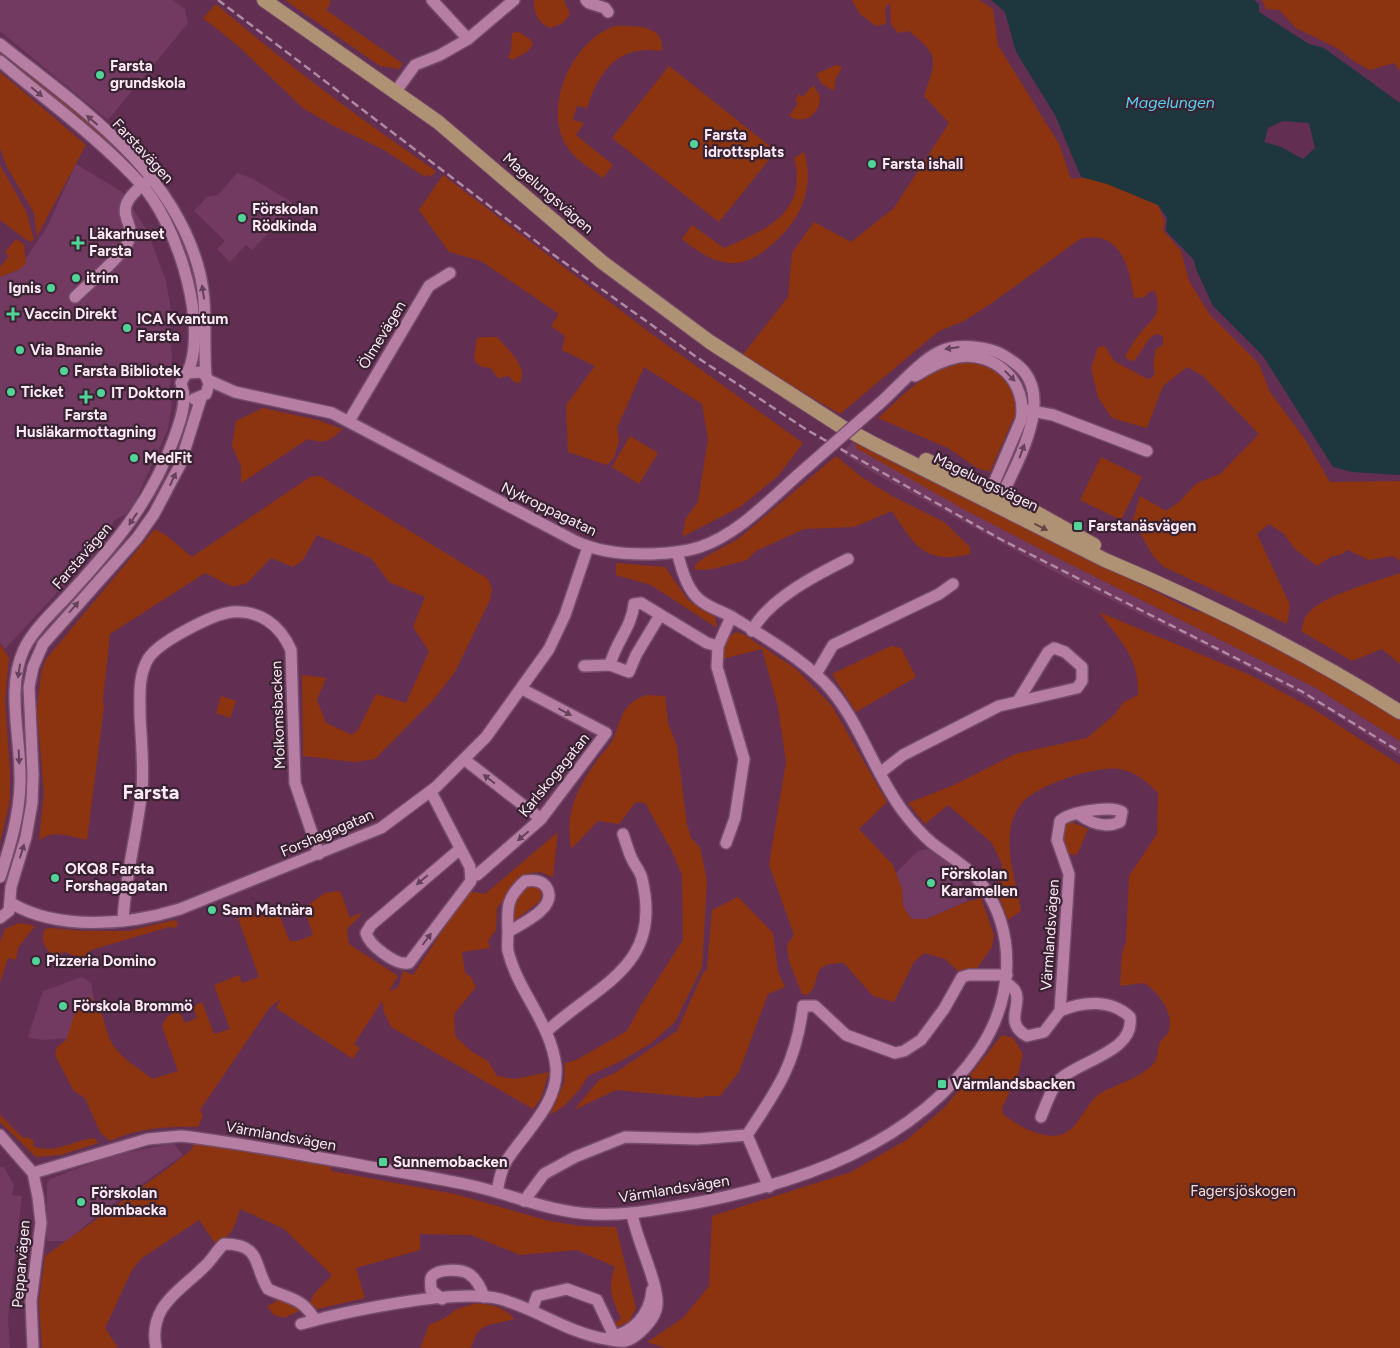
<svg xmlns="http://www.w3.org/2000/svg" width="1400" height="1348" font-family="Figtree,sans-serif">
  <rect width="100%" height="100%" fill="#622f52"/>
  <!-- built -->
  <g fill="#723a61">
    <polygon points="0,0 172,0 185,9 188,23 108,120 0,31"/>
    <polygon points="76,164 122,192 147,230 165,278 170,303 172,366 169,393 172,402 168,429 135,502 126,514 115,520 93,554 5,649 0,643 0,277 18,270 47,227"/>
    <polygon points="237,173 251,178 292,202 287,213 252,250 246,245 230,262 217,249 225,241 194,211 207,197 218,195"/>
    <polygon points="852,442 1046,552 1316,688 1400,741 1400,757 1329,711 1257,672 1049,569 876,474 842,453"/>
    <polygon points="928,849 955,868 968,898 966,902 927,919 911,919 903,906 902,889 896,873 918,851"/>
    <polygon points="82,977 91,983 95,1004 70,1038 42,1040 28,1037 43,991"/>
    <polygon points="173,1143 183,1155 98,1215 67,1241 47,1241 47,1184 50,1179 107,1157"/>
    <polygon points="0,1167 4,1167 14,1185 12,1195 22,1196 8,1318 10,1348 0,1348"/>
  </g>
  <!-- green -->
  <g fill="#8c340f">
    <polygon points="285,0 329,0 331,2 326,10 402,63 400,69 380,66"/>
    <path d="M 534,0 L 564,0 L 570,14 L 563,23 L 550,28 C 538,23 533,12 534,0 Z"/>
    <path d="M 852,0 L 979,0 L 993,9 L 998,45 L 1059,144 L 1071,179 C 1098,173 1133,196 1158,205 L 1165,222 L 1163,230 L 1181,251 L 1189,281 L 1210,315 L 1259,364 L 1270,392 L 1304,438 L 1330,482 L 1400,481 L 1400,561 L 1393,556 L 1369,560 L 1348,550 L 1340,555 L 1332,556 L 1317,566 L 1295,549 L 1283,533 L 1269,524 L 1257,534 L 1290,605 L 1287,624 L 1164,567 L 1153,556 L 1133,520 L 1140,496 L 1166,511 L 1179,502 L 1197,483 L 1220,474 L 1259,434 L 1203,376 L 1187,367 L 1163,386 L 1147,428 L 1112,418 L 1098,397 L 1091,368 L 1098,347 L 1105,346 C 1115,364 1114,361 1131,370 C 1139,374 1141,377 1150,379 L 1155,374 C 1152,365 1154,358 1156,349 L 1163,345 L 1163,336 L 1156,334 L 1149,339 L 1135,360 L 1130,361 L 1125,356 C 1129,350 1133,342 1138,336 C 1152,318 1163,316 1155,291 L 1149,292 L 1145,297 L 1134,298 C 1129,266 1121,230 1080,239 L 992,303 L 964,321 L 939,331 L 840,414 L 741,357 L 788,297 L 792,253 L 814,222 L 851,242 L 894,208 L 949,123 L 924,96 C 936,59 941,57 909,31 L 898,33 L 891,24 L 890,3 L 885,8 L 886,24 L 876,26 L 860,14 Z"/>
    <polygon points="1262,0 1400,0 1400,71 1394,63 1370,70 1355,62 1337,48 1296,28 1279,10 1266,9"/>
    <path d="M 216,4 C 286,64 360,119 436,171 L 431,177 L 427,174 L 425,177 L 384,150 L 332,125 L 303,108 L 237,45 L 203,18 Z"/>
    <path d="M 615,26 C 635,26 665,24 662,51 C 618,44 599,71 587,108 L 577,106 L 573,120 L 584,123 L 576,135 L 613,165 L 603,178 C 590,168 574,159 566,145 C 543,105 573,40 615,26 Z"/>
    <polygon points="519,32 531,40 533,45 527,52 512,60 508,57 511,51 512,33"/>
    <polygon points="0,50 112,142 138,171 0,56"/>
    <polygon points="836,65 841,66 841,70 836,78 834,91 822,84 816,74"/>
    <polygon points="669,66 776,151 719,222 612,138"/>
    <polygon points="0,72 86,145 37,236 34,213 7,167 0,148"/>
    <path d="M 813,85 L 820,96 C 821,113 805,126 789,116 L 798,103 L 795,100 L 799,94 L 803,97 Z"/>
    <path d="M 804,152 C 816,188 799,223 770,246 C 761,254 749,262 737,263 C 714,264 699,252 682,239 L 692,225 L 724,248 C 766,230 808,213 794,158 Z"/>
    <polygon points="0,165 26,211 34,239 32,241 28,241 0,220"/>
    <polygon points="443,175 649,332 803,443 778,476 740,507 682,537 686,518 698,502 708,439 702,404 644,367 617,428 619,441 614,458 607,465 568,452 566,405 595,366 562,350 565,336 551,326 559,314 481,261 449,252 419,210"/>
    <polygon points="16,239 24,244 26,264 18,270 0,277 0,267 9,256 5,252"/>
    <path d="M 484,337 L 497,337 C 507,349 529,367 520,383 L 514,382 L 509,376 L 498,378 L 490,368 L 482,367 L 476,363 L 474,357 L 477,338 Z"/>
    <path d="M 964,362 C 998,366 1022,382 1017,420 L 1013,419 L 990,472 L 977,468 L 948,448 L 878,418 C 904,395 928,367 964,362 Z"/>
    <path d="M 263,408 L 318,420 L 342,429 C 331,442 323,444 308,439 L 241,483 L 241,466 L 232,446 L 236,421 Z"/>
    <polygon points="630,436 658,453 639,484 612,467"/>
    <polygon points="855,440 1194,611 1203,612 1329,676 1400,721 1400,741 1316,688 1046,552 965,510 856,448 857,445 852,442"/>
    <path d="M 836,456 L 863,478 L 892,496 L 944,522 L 970,547 L 970,554 C 925,565 915,546 892,511 L 854,527 L 804,529 L 756,551 L 747,560 L 713,569 L 695,570 L 695,565 L 705,557 L 738,539 Z"/>
    <polygon points="1101,457 1142,477 1121,520 1080,500"/>
    <path d="M 320,476 L 488,579 L 492,589 L 490,600 L 455,672 L 434,699 L 375,759 L 354,762 L 303,756 L 302,675 L 326,678 L 317,700 L 326,723 L 352,735 L 358,730 L 376,694 L 406,703 L 429,651 L 413,627 L 425,597 L 389,582 L 371,558 L 317,535 L 303,560 L 293,567 L 271,558 L 247,583 L 233,587 L 205,573 L 110,634 L 103,699 L 104,707 L 87,840 C 71,837 52,828 39,841 L 44,793 L 37,710 L 41,673 L 46,659 L 155,529 L 167,536 L 192,557 L 310,477 Z"/>
    <polygon points="616,563 665,567 688,600 715,617 717,628 651,585 616,575"/>
    <path d="M 1400,573 L 1400,664 L 1382,649 L 1352,661 L 1301,631 C 1303,627 1303,620 1306,616 C 1320,595 1376,582 1400,573 Z"/>
    <path d="M 1099,612 L 1250,675 L 1312,708 L 1400,765 L 1400,1348 L 665,1348 L 647,1342 L 683,1318 L 709,1286 L 712,1216 L 851,1172 L 908,1139 L 945,1107 L 1002,1035 L 1013,1038 L 1023,1054 L 1018,1075 L 1002,1108 L 1003,1114 C 1019,1127 1053,1147 1072,1128 C 1082,1118 1089,1100 1101,1093 C 1117,1084 1141,1078 1154,1063 C 1159,1057 1157,1048 1160,1042 C 1162,1039 1166,1036 1168,1033 C 1176,1015 1158,991 1144,983 L 1120,986 L 1122,953 L 1126,942 L 1129,876 L 1157,834 L 1158,793 C 1147,782 1136,772 1120,769 C 1097,765 1031,786 1019,807 C 999,838 1016,878 1021,911 L 1008,920 L 997,891 L 1002,864 L 992,843 L 948,805 L 925,824 L 908,803 L 954,785 L 1015,754 L 1087,738 L 1114,715 L 1124,702 L 1138,695 C 1140,658 1120,641 1099,612 Z"/>
    <path d="M 736,632 L 743,634 L 796,669 L 832,706 L 887,802 L 859,829 L 893,865 L 902,889 L 903,906 L 911,919 L 927,919 L 966,902 L 981,898 L 994,935 L 992,947 L 975,971 L 960,973 L 945,959 L 924,953 L 914,962 L 894,1002 L 873,996 L 844,963 C 805,963 825,982 807,995 L 802,994 L 789,961 L 787,945 L 794,935 L 769,865 L 786,762 L 778,707 L 762,649 L 722,659 C 724,647 725,638 736,632 Z"/>
    <polygon points="0,644 9,658 5,700 10,771 10,800 0,843"/>
    <polygon points="891,646 901,648 916,677 856,712 832,674"/>
    <path d="M 645,695 L 665,696 L 668,723 L 677,746 L 687,824 L 691,838 L 700,847 L 707,881 L 702,967 L 675,1022 L 650,1044 L 619,1062 L 588,1076 L 579,1090 L 564,1106 L 550,1115 L 564,1083 L 565,1063 L 576,1060 L 627,1031 L 641,1005 L 683,940 L 682,875 L 671,849 L 645,803 L 636,802 L 619,824 L 598,821 L 571,849 C 565,811 577,789 598,759 C 603,752 611,745 614,737 C 623,716 621,706 645,695 Z"/>
    <polygon points="221,696 236,701 230,718 216,713"/>
    <polygon points="1069,821 1088,829 1077,855 1066,854 1062,836"/>
    <path d="M 558,832 L 553,877 L 540,872 L 524,874 L 497,908 L 496,930 L 488,941 L 490,948 L 462,952 L 465,973 L 471,977 L 476,987 L 454,1014 L 455,1036 L 471,1051 L 488,1061 L 497,1076 L 515,1079 L 549,1072 L 541,1098 L 533,1109 L 391,1027 L 384,1012 L 382,1001 L 354,1044 L 360,1048 L 353,1059 L 276,1008 L 281,999 L 270,1007 L 200,1110 L 203,1116 L 198,1127 C 169,1126 137,1128 110,1141 L 100,1132 L 85,1098 L 74,1091 L 69,1082 L 55,1055 L 57,1047 L 66,1040 L 77,1007 L 89,997 C 105,1006 103,1030 113,1045 C 121,1058 140,1069 152,1079 L 178,1071 L 162,1026 L 167,1017 L 178,1010 L 185,1023 L 197,1018 L 193,1007 L 202,1002 L 214,1034 L 230,1029 L 214,985 L 239,975 L 242,983 L 259,977 L 238,918 L 254,912 L 258,916 L 266,911 L 280,917 L 290,941 L 297,941 L 313,935 L 304,908 L 325,893 L 340,891 L 350,918 L 360,913 L 361,915 L 347,929 L 349,944 L 398,976 L 389,991 L 398,988 L 403,971 L 413,975 L 469,891 L 485,894 Z"/>
    <polygon points="535,884 542,890 540,901 517,919 513,921 513,901 528,886"/>
    <polygon points="738,897 773,933 778,972 785,987 768,994 739,1072 720,1096 706,1096 701,1098 616,1090 574,1110 599,1080 615,1073 677,1031 704,971 707,970 712,910"/>
    <path d="M 174,920 L 178,922 L 176,928 L 169,927 L 91,950 L 87,953 L 88,957 L 81,959 L 63,951 L 58,960 C 49,953 38,942 45,929 L 50,928 L 84,931 L 128,931 Z"/>
    <polygon points="19,923 32,925 34,927 18,948 16,960 8,958 0,983 0,942 5,929"/>
    <path d="M 0,1115 L 23,1138 L 27,1137 L 34,1141 L 33,1146 C 55,1155 73,1140 95,1138 L 98,1143 L 61,1155 L 36,1157 L 0,1122 Z"/>
    <path d="M 195,1143 L 331,1167 L 331,1171 L 455,1194 L 549,1221 L 581,1226 L 616,1227 L 636,1308 L 629,1322 L 617,1327 L 614,1324 L 621,1318 C 612,1299 607,1288 615,1267 L 577,1250 L 520,1255 L 471,1235 L 420,1234 L 420,1250 L 356,1268 L 365,1298 L 313,1310 L 310,1302 L 314,1294 L 332,1275 L 284,1229 L 240,1209 C 235,1226 232,1237 215,1243 L 199,1220 L 142,1258 L 132,1270 L 105,1328 L 118,1348 L 42,1348 L 39,1302 L 45,1256 L 167,1169 L 191,1150 Z"/>
    <polygon points="274,1297 293,1304 299,1311 284,1318 274,1315 267,1306 276,1302"/>
    <path d="M 477,1303 C 492,1305 505,1307 514,1319 C 504,1323 486,1323 480,1330 C 475,1334 474,1343 470,1348 L 420,1348 L 429,1325 L 445,1318 L 457,1309 Z"/>
  </g>
  <!-- water -->
  <path fill="#1e363d" fill-rule="evenodd" d="M 991,0 L 1254,0 L 1259,4 L 1259,12 L 1309,44 L 1324,48 L 1400,103 L 1400,475 L 1352,472 L 1333,467 L 1263,356 L 1213,306 L 1196,269 L 1194,260 L 1166,231 L 1167,218 L 1158,205 L 1107,184 L 1081,177 L 1055,115 L 1016,52 L 1005,12 ZM 1283,121 L 1309,123 L 1315,148 L 1303,159 L 1281,147 L 1264,142 L 1268,128 Z"/>
  <g fill="none" stroke-linecap="round" stroke-linejoin="round">
    <!-- minor casing -->
    <g stroke="#754c69" stroke-width="14">
      <g id="minor">
        <polyline points="432,0 468,39"/>
        <polyline points="586,0 589,3 605,8 608,12"/>
        <path d="M 0,44 C 79,107 175,170 200,274 C 208,308 203,342 206,376"/>
        <path d="M 0,61 C 47,101 99,138 141,184 C 175,221 205,313 191,363 C 189,371 184,376 181,383 C 182,388 184,392 184,397 C 184,412 178,427 173,441 C 151,501 115,544 72,591 C 57,608 34,628 24,649 C 5,690 22,741 20,785 C 19,817 10,846 0,877"/>
        <polyline points="396,91 415,65 440,55 468,39 514,0"/>
        <path d="M 75,297 C 89,283 118,260 127,244 C 141,220 103,214 148,181"/>
        <polyline points="188,373 201,372 206,376 209,384 206,394 194,399"/>
        <path d="M 915,376 C 929,368 942,360 958,357 C 996,351 1028,383 1021,420 L 991,490"/>
        <path d="M 208,380 L 235,392 L 332,413 L 575,541 C 596,551 619,554 643,554 C 662,554 681,553 700,547 C 741,533 774,495 807,467"/>
        <path d="M 879,404 C 895,390 921,360 939,352 C 955,344 974,346 991,350 C 1000,352 1007,357 1015,363 C 1057,393 1019,459 1002,495"/>
        <polyline points="1026,410 1053,415 1147,451"/>
        <polyline points="349,421 429,286 450,273"/>
        <path d="M 660,615 L 636,655 L 629,672 L 610,665 C 615,643 632,627 634,604 L 641,603 L 707,643 L 718,646"/>
        <path d="M 752,631 C 768,599 818,574 848,559"/>
        <polyline points="584,666 610,665"/>
        <polyline points="816,674 833,645 939,594 953,584"/>
        <polyline points="465,760 541,819"/>
        <polyline points="880,773 903,755 999,706 1077,688 1082,681 1082,667 1065,652 1054,648 1048,652 1018,701"/>
        <path d="M 431,792 L 470,867 L 471,881 L 409,963 C 396,966 369,945 366,933 L 371,925 L 460,849"/>
        <polyline points="726,843 735,818 744,759 717,667 718,646 731,617"/>
        <polyline points="472,875 477,875 541,819 606,733 522,689"/>
        <path d="M 11,903 C 58,931 129,925 180,909 L 381,828 L 436,787 L 486,737 L 549,649 L 565,615 L 588,547"/>
        <polyline points="0,918 9,911 11,887 26,837 32,803 33,775 29,687 33,667 43,644 137,538 154,514 180,465 201,398"/>
        <path d="M 123,921 C 125,877 137,834 142,790 C 144,766 141,739 140,715 C 140,696 138,676 148,659 C 158,642 213,614 232,612 C 260,610 280,625 291,650 L 295,783 L 319,854"/>
        <path d="M 1006,983 C 1033,997 998,1020 1027,1036 L 1044,1032 L 1060,1011 L 1069,874 L 1057,840 L 1060,821 C 1069,812 1111,805 1122,812 L 1120,822 C 1104,829 1090,823 1077,813"/>
        <path d="M 547,1031 C 600,983 663,966 642,879 C 641,872 635,866 632,859 C 628,851 626,842 623,834"/>
        <path d="M 1041,1117 C 1046,1105 1051,1088 1060,1079 C 1082,1060 1135,1051 1130,1017 C 1111,999 1083,1001 1060,1011"/>
        <polyline points="0,1135 33,1173 38,1197 41,1223 31,1301 33,1348"/>
        <path d="M 33,1173 L 148,1139 L 181,1136 C 235,1142 290,1153 344,1162 C 385,1170 428,1176 469,1185 C 511,1194 549,1212 593,1214 C 626,1216 658,1209 690,1204 C 798,1184 915,1145 980,1049 C 1012,1001 1018,935 983,886 C 970,868 950,857 932,843 C 920,833 911,822 902,810 C 872,769 859,718 824,682 C 798,656 763,636 732,617 C 720,610 703,606 694,594 C 685,583 681,566 677,552"/>
        <path d="M 769,1187 L 747,1135 C 778,1089 796,1063 803,1006 L 815,1006 L 846,1035 L 895,1053 L 904,1051 L 921,1040 L 944,1009 L 962,977 L 969,975 L 1007,975"/>
        <path d="M 497,1192 C 499,1181 501,1169 507,1160 C 525,1132 559,1103 556,1067 C 551,1023 518,992 508,951 C 507,945 508,938 508,932 C 507,908 506,898 525,881 C 534,880 542,880 547,888 C 558,908 521,924 508,932"/>
        <polyline points="524,1201 544,1174 575,1157 625,1137 697,1139 747,1135"/>
        <path d="M 442,1299 L 431,1290 C 431,1286 430,1281 431,1278 C 435,1268 462,1269 469,1274 C 477,1279 481,1288 484,1297"/>
        <polyline points="532,1310 537,1296 567,1289 597,1300 614,1336"/>
        <path d="M 301,1324 C 347,1311 455,1288 500,1299 C 537,1309 568,1333 606,1339 C 612,1340 619,1342 625,1341 C 636,1339 653,1321 656,1310 C 663,1291 635,1238 632,1213"/>
        <path d="M 609,1337 C 633,1333 650,1315 652,1290"/>
        <path d="M 156,1348 C 148,1306 179,1292 204,1267 C 212,1260 216,1251 224,1244 C 262,1244 253,1265 268,1289 C 289,1299 302,1297 315,1320"/>
      </g>
    </g>
    <!-- major casing -->
    <g stroke="#754c69" stroke-width="16">
      <g id="major">
        <path d="M 264,0 L 438,122 L 602,262 L 710,342 L 842,427 L 874,444 L 1105,560 C 1207,603 1307,653 1400,712"/>
        <polyline points="926,460 1017,502 1094,545"/>
      </g>
    </g>
    <!-- minor -->
    <use href="#minor" stroke="#b77ea4" stroke-width="11"/>
    <!-- major -->
    <use href="#major" stroke="#af9173" stroke-width="14"/>
    <!-- rail -->
    <polyline stroke="#ae8ba2" stroke-width="2.5" stroke-dasharray="8 4" stroke-linecap="butt" points="218,0 558,258 695,356 807,430 1002,540 1301,691 1400,752"/>
    <!-- minor-bridge casing -->
    <g stroke="#754c69" stroke-width="14" stroke-linecap="butt">
      <polyline id="minor-bridge" points="807,467 879,404"/>
    </g>
    <!-- minor-bridge -->
    <use href="#minor-bridge" stroke="#b77ea4" stroke-width="11"/>
  </g>
  <!-- one-way arrows -->
  <defs><path id="oneway-solid" d="M-6-.8H1V-3.2L6.5 0L1 3.2V.8H-6Z" transform="scale(1.25)"/></defs>
  <g fill="#654259">
    <use href="#oneway-solid" transform="translate(37 92) rotate(40)"/>
    <use href="#oneway-solid" transform="translate(92 120) rotate(-139)"/>
    <use href="#oneway-solid" transform="translate(203 292) rotate(-99)"/>
    <use href="#oneway-solid" transform="translate(952 348) rotate(172)"/>
    <use href="#oneway-solid" transform="translate(1010 376) rotate(46)"/>
    <use href="#oneway-solid" transform="translate(1022 451) rotate(-70)"/>
    <use href="#oneway-solid" transform="translate(173 479) rotate(-65)"/>
    <use href="#oneway-solid" transform="translate(133 519) rotate(124)"/>
    <use href="#oneway-solid" transform="translate(74 607) rotate(-49)"/>
    <use href="#oneway-solid" transform="translate(19 671) rotate(99)"/>
    <use href="#oneway-solid" transform="translate(565 712) rotate(28)"/>
    <use href="#oneway-solid" transform="translate(19 757) rotate(87)"/>
    <use href="#oneway-solid" transform="translate(489 779) rotate(-143)"/>
    <use href="#oneway-solid" transform="translate(523 836) rotate(140)"/>
    <use href="#oneway-solid" transform="translate(22 851) rotate(-73)"/>
    <use href="#oneway-solid" transform="translate(422 880) rotate(140)"/>
    <use href="#oneway-solid" transform="translate(427 939) rotate(-53)"/>
  </g>
  <use fill="#624948" href="#oneway-solid" transform="translate(1041 527) rotate(27)"/>
  <!-- markers -->
  <g fill="#52d397" stroke="#392231" stroke-width="2">
    <circle cx="100" cy="75" r="5"/>
    <circle cx="694" cy="144" r="5"/>
    <circle cx="872" cy="164" r="5"/>
    <circle cx="242" cy="218" r="5"/>
    <path d="M75.5 235.5h5v5h5v5h-5v5h-5v-5h-5v-5h5z"/>
    <circle cx="76" cy="278" r="5"/>
    <circle cx="51" cy="288" r="5"/>
    <path d="M10.5 306.5h5v5h5v5h-5v5h-5v-5h-5v-5h5z"/>
    <circle cx="127" cy="328" r="5"/>
    <circle cx="20" cy="350" r="5"/>
    <circle cx="64" cy="371" r="5"/>
    <circle cx="11" cy="392" r="5"/>
    <circle cx="101" cy="393" r="5"/>
    <path d="M83.5 389.5h5v5h5v5h-5v5h-5v-5h-5v-5h5z"/>
    <circle cx="134" cy="458" r="5"/>
    <rect x="1073" y="521" width="10" height="10" rx="2.5"/>
    <circle cx="55" cy="878" r="5"/>
    <circle cx="931" cy="883" r="5"/>
    <circle cx="212" cy="910" r="5"/>
    <circle cx="36" cy="961" r="5"/>
    <circle cx="63" cy="1006" r="5"/>
    <rect x="937" y="1079" width="10" height="10" rx="2.5"/>
    <rect x="378" y="1157" width="10" height="10" rx="2.5"/>
    <circle cx="81" cy="1202" r="5"/>
  </g>
  <g text-anchor="middle" dominant-baseline="central" stroke-width="4.5" stroke-linejoin="round" paint-order="stroke">
    <!-- poi labels -->
    <g font-size="15" font-weight="bold" fill="#fce9f5" stroke="#392231" text-anchor="start">
      <text x="110" y="66">Farsta<tspan x="110" dy="17">grundskola</tspan></text>
      <text x="704" y="135">Farsta<tspan x="704" dy="17">idrottsplats</tspan></text>
      <text x="882" y="164">Farsta ishall</text>
      <text x="252" y="209">Förskolan<tspan x="252" dy="17">Rödkinda</tspan></text>
      <text x="89" y="234">Läkarhuset<tspan x="89" dy="17">Farsta</tspan></text>
      <text x="86" y="278">itrim</text>
      <text x="41" y="288" text-anchor="end">Ignis</text>
      <text x="24" y="314">Vaccin Direkt</text>
      <text x="137" y="319">ICA Kvantum<tspan x="137" dy="17">Farsta</tspan></text>
      <text x="30" y="350">Via Bnanie</text>
      <text x="74" y="371">Farsta Bibliotek</text>
      <text x="21" y="392">Ticket</text>
      <text x="111" y="393">IT Doktorn</text>
      <text x="86" y="415" text-anchor="middle">Farsta<tspan x="86" dy="17">Husläkarmottagning</tspan></text>
      <text x="144" y="458">MedFit</text>
      <text x="1088" y="526">Farstanäsvägen</text>
      <text x="65" y="869">OKQ8 Farsta<tspan x="65" dy="17">Forshagagatan</tspan></text>
      <text x="941" y="874">Förskolan<tspan x="941" dy="17">Karamellen</tspan></text>
      <text x="222" y="910">Sam Matnära</text>
      <text x="46" y="961">Pizzeria Domino</text>
      <text x="73" y="1006">Förskola Brommö</text>
      <text x="952" y="1084">Värmlandsbacken</text>
      <text x="393" y="1162">Sunnemobacken</text>
      <text x="91" y="1193">Förskolan<tspan x="91" dy="17">Blombacka</tspan></text>
    </g>
    <!-- street labels -->
    <g font-size="15" fill="#fce9f5" stroke="#392231">
      <text transform="translate(143 151) rotate(47)">Farstavägen</text>
      <text transform="translate(548 193) rotate(41)">Magelungsvägen</text>
      <text transform="translate(382 335) rotate(-59)">Ölmevägen</text>
      <text transform="translate(986 482) rotate(26)">Magelungsvägen</text>
      <text transform="translate(549 509) rotate(26)">Nykroppagatan</text>
      <text transform="translate(82 556) rotate(-49)">Farstavägen</text>
      <text transform="translate(278 715) rotate(-92)">Molkomsbacken</text>
      <text transform="translate(554 775) rotate(-51)">Karlskogagatan</text>
      <text transform="translate(327 833) rotate(-23)">Forshagagatan</text>
      <text transform="translate(1050 935) rotate(-86)">Värmlandsvägen</text>
      <text transform="translate(281 1136) rotate(10)">Värmlandsvägen</text>
      <text transform="translate(674 1189) rotate(-9)">Värmlandsvägen</text>
      <text transform="translate(21 1264) rotate(-85)">Pepparvägen</text>
    </g>
    <!-- park labels -->
    <g font-size="15" fill="#fbdbd0" stroke="#392231">
      <text x="1243" y="1191">Fagersjöskogen</text>
    </g>
    <!-- water labels -->
    <g font-size="16" font-style="italic" fill="#58d0f2" stroke="#392231">
      <text x="1170" y="102">Magelungen</text>
    </g>
    <!-- district labels -->
    <g font-size="20" font-weight="bold" fill="#fce9f5" stroke="#392231">
      <text x="151" y="792">Farsta</text>
    </g>
  </g>
</svg>
